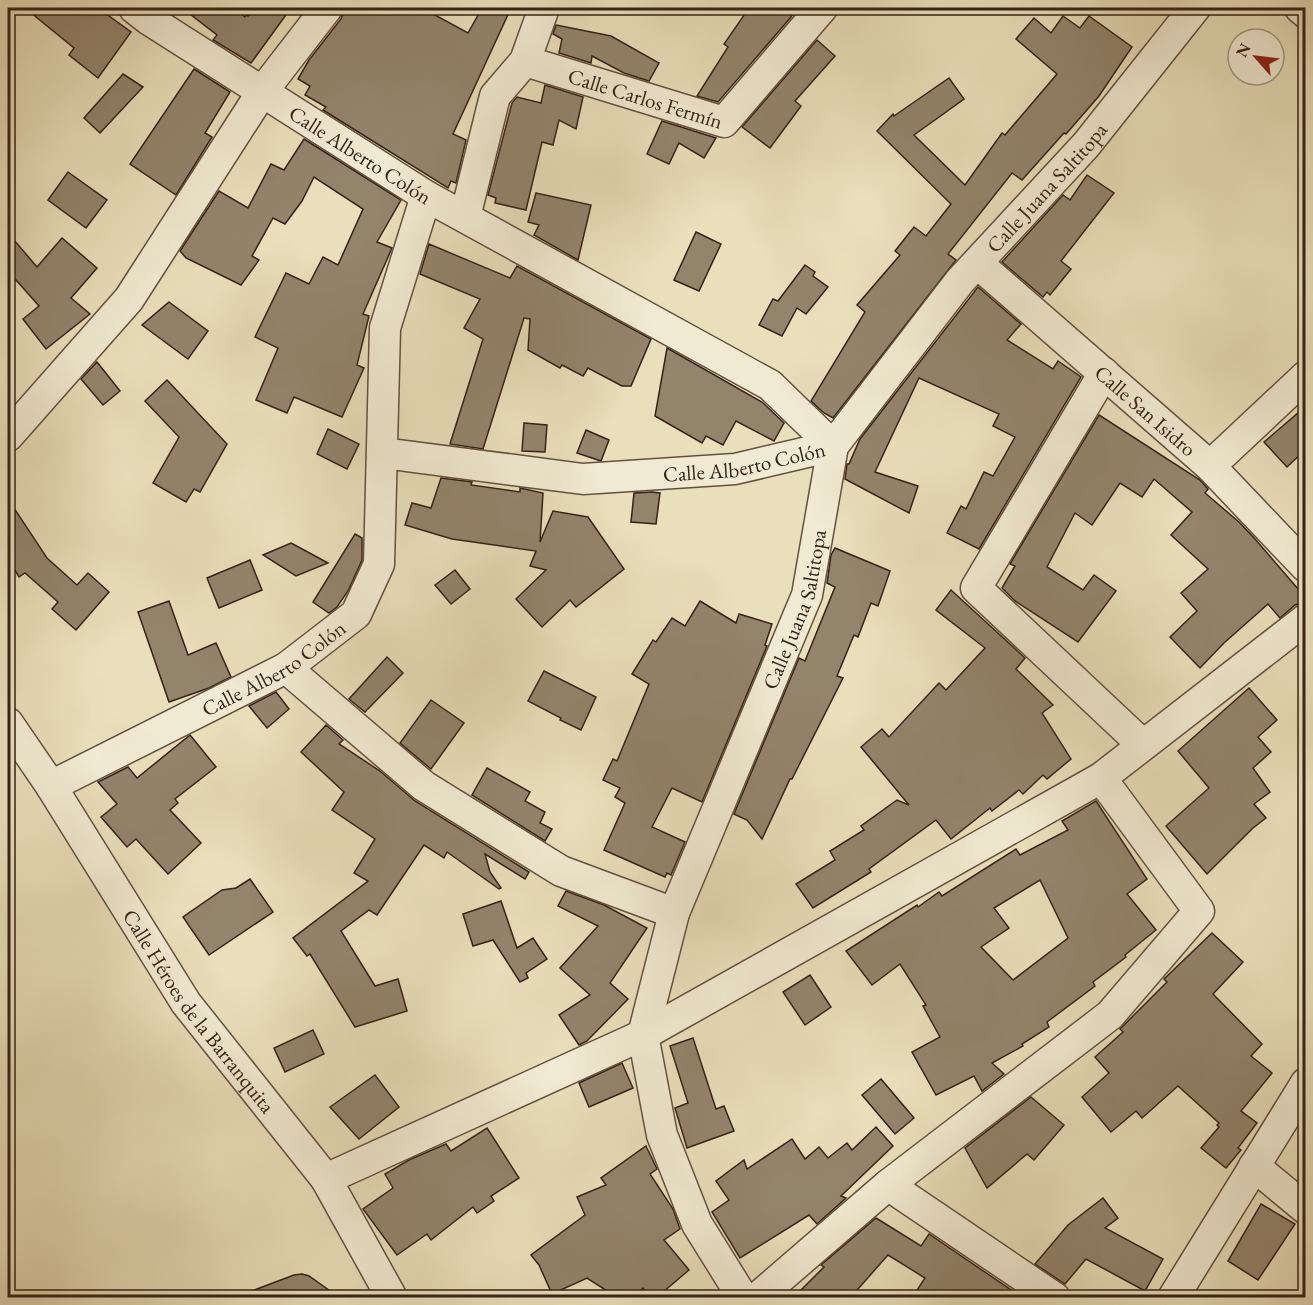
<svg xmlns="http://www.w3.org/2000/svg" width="1313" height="1305" font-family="'EB Garamond',serif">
  <rect width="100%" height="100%" fill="#e9dfba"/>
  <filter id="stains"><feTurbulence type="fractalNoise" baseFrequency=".00333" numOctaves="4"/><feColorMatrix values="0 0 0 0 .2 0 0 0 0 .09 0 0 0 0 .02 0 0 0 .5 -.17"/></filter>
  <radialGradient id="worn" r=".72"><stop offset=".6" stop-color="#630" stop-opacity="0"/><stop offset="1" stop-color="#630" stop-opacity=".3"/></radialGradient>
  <!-- building -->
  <g fill="#93846c" stroke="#362218" stroke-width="1.5" fill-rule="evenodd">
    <polygon points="25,8 98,8 131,32 98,78 69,55 74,48"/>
    <polygon points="182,8 232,8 245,17 246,15 248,16 255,8 291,8 251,63 213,40 217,35"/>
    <polygon points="345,8 408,8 421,14 424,9 468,33 482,8 511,8 453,134 466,140 456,183 451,181 448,188 323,110 326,107 305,95 310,86 298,79 309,60 341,19"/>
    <polygon points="749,8 797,8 791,17 718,102 697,96 728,47 724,44"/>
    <polygon points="1063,16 1080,28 1089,16 1132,47 1099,96 1066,134 1064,133 1022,180 1012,173 948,254 956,260 833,418 824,413 811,401 865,312 857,305 900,255 895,251 914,227 926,236 951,204 877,131 893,114 894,116 949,78 964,99 914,135 965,185 1002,133 1005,135 1057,74 1016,39 1034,18 1051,33"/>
    <polygon points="556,25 611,36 659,63 649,81 624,73 592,56 591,63 559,53 562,39 553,34"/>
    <polygon points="817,40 835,56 795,101 801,106 770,148 742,127"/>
    <polygon points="194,69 230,92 205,133 212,137 176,195 130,164"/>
    <polygon points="123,74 143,87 100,133 84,118"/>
    <polygon points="545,85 583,97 576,129 559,120 553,145 542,142 526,210 495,203 496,198 488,195 512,103 517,97 541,103"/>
    <polygon points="662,121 716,138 704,158 679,143 669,164 647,154"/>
    <polygon points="304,139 401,200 377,242 392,248 363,314 369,316 357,365 364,368 342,417 294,397 287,413 256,400 278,348 255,337 286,273 309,284 323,257 338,265 363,209 314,177 302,201 285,224 273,218 252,256 259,260 241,285 186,258 180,251 219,191 248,208 271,164 284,170"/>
    <polygon points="68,172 107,200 86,228 48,200"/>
    <polygon points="1087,175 1114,193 1061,261 1071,269 1050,295 1047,292 1043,297 1002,262 1063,195 1070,200"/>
    <polygon points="536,193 591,205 578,260 534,235 539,225 528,222"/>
    <polygon points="696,232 721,244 699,291 674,280"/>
    <polygon points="8,233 37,267 62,238 97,268 71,298 90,314 46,349 23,319 39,306 8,271"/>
    <polygon points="429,244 510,278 517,266 651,339 631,386 622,386 588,368 583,376 562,365 560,368 528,350 530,319 524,318 483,449 450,444 483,339 464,328 480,299 420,274"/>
    <polygon points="805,265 815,272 813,276 828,287 806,314 797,308 782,336 759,325 773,299 778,301"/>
    <polygon points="978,287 1021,324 1007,340 1053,369 1058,361 1081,377 979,549 947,533 961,506 966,509 984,472 993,476 1015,437 993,426 999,414 919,378 875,472 918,486 909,513 845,479 847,464 849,464 860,439"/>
    <polygon points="169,302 208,331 188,359 142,325"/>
    <polygon points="667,348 762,402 784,423 774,441 736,421 723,445 706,436 702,443 655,416"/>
    <polygon points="97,362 120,391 103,405 81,379"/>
    <polygon points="167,380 227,444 200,492 194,489 186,502 153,483 179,437 145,401"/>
    <polygon points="1305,407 1305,450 1287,467 1264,442"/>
    <polygon points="1099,415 1200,480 1208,489 1205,493 1239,522 1255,539 1305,597 1305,602 1295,605 1280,618 1268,604 1224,643 1200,668 1170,637 1197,611 1181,593 1208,569 1171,535 1192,512 1154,479 1142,497 1120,483 1092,525 1075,513 1047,567 1083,590 1094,575 1116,591 1078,642 1015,601 1002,588 1015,566 1010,564"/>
    <polygon points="524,423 547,425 545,452 522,451"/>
    <polygon points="328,429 359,444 347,469 317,454"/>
    <polygon points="586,430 609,440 601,461 577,453"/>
    <polygon points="441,478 472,482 471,485 520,492 520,488 543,493 540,542 553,511 588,517 624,569 576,607 570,600 542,627 516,599 546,570 530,566 536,551 452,539 405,525 412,503 431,508"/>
    <polygon points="652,492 660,493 656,524 631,522 634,493"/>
    <polygon points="8,499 47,558 77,585 88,573 109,592 76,630 52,609 58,602 25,573 19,577 8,559"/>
    <polygon points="355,534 362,538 362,560 348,591 337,607 329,613 313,602"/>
    <polygon points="291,543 328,563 296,576 263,555"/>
    <polygon points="835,548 890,571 878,606 871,603 858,637 854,635 837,676 843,678 792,779 790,779 762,839 747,820 734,814 799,658 805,661 835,587 827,583 831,555"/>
    <polygon points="250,560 262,590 219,608 207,578"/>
    <polygon points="455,570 470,589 451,604 435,585"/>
    <polygon points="951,590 1025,658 1016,669 1053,705 1042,713 1071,759 1047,779 1043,775 1023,794 1019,790 992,811 990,808 951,839 936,820 869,869 871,872 813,908 796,884 835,860 830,851 864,830 861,826 897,800 909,805 861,747 882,729 889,737 939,683 946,690 985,648 936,610"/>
    <polygon points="169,601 188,655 216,643 231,677 209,688 169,702 138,612"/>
    <polygon points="700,601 736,623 739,614 772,624 765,645 767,646 702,802 672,788 652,827 685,842 671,875 667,873 665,877 604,850 625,803 615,797 620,788 603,780 613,759 617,761 649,684 632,674 653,640 656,642 672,618 685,626"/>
    <polygon points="387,657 403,673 365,712 349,699"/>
    <polygon points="544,671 596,697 581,730 560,720 561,718 528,701"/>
    <polygon points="1249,688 1277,720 1258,737 1271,752 1253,768 1270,792 1254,804 1266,818 1253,828 1207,874 1166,826 1209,788 1178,751"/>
    <polygon points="276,692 289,709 267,728 249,706"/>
    <polygon points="431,700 464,723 431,769 400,743"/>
    <polygon points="326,725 343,740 339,744 380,771 415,801 529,872 525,879 485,854 490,872 501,888 499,889 447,852 444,858 424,845 377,915 369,910 341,931 375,986 398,979 407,1011 355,1027 310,954 307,956 293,938 368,881 354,873 375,839 332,810 344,792 301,752"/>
    <polygon points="190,735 216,767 175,799 178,803 170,810 201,843 168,874 136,839 127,847 101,817 117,804 98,782 128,767 137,778"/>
    <polygon points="487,768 530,792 525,801 545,812 540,823 552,829 545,841 472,795"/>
    <path d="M 1096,801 L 1147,879 L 1127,894 L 1156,930 L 1125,955 L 1126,957 L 1093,982 L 1095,986 L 1047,1022 L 1049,1027 L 1022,1044 L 1023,1046 L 992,1063 L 1004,1074 L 982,1091 L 974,1076 L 936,1095 L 912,1052 L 940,1037 L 923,1006 L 926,1005 L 900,964 L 872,985 L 846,951 L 917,905 L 918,907 L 939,892 L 942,896 L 1016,849 L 1020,855 L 1068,830 L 1062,821 ZM 1040,880 L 1068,938 L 1013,980 L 981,947 L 1009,928 L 994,908 Z"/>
    <polygon points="250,879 273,912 209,955 183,917 222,890 236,888"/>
    <polygon points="566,891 604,905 647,928 610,983 628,999 587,1041 579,1045 559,1015 590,995 560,968 598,926 558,906"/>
    <polygon points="501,901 517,948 533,938 547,959 526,973 528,978 520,982 493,940 473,946 463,914"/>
    <polygon points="1212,933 1243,962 1213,994 1262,1044 1251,1056 1272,1073 1241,1111 1257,1123 1238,1148 1241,1150 1226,1168 1201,1148 1219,1127 1217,1125 1219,1123 1178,1086 1142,1118 1136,1111 1111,1132 1082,1097 1109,1073 1095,1057 1123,1032 1120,1029 1167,982 1164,979"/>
    <polygon points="810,975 831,1007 805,1025 783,992"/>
    <polygon points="313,1030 324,1054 285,1072 274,1048"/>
    <polygon points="693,1038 716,1109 724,1106 734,1131 687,1148 675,1108 688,1103 670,1046"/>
    <polygon points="622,1063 633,1088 589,1107 579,1083"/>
    <polygon points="375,1075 399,1107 359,1139 330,1107"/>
    <polygon points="881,1079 914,1118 895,1134 862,1095"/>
    <polygon points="1031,1097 1064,1125 1034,1160 1027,1154 987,1188 965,1148"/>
    <polygon points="876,1127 893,1146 841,1196 846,1198 817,1224 809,1215 740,1258 712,1212 729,1200 716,1181 744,1160 747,1169 792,1139 805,1159 819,1147 828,1158 847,1143 852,1150"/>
    <polygon points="487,1128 519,1178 491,1196 494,1201 477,1213 473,1207 431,1240 427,1234 397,1255 363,1209 393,1188 385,1174 409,1160 446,1144 451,1151"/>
    <polygon points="646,1146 657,1169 650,1174 673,1209 680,1229 664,1240 689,1270 656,1298 651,1298 643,1288 632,1298 618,1298 587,1278 552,1294 539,1265 531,1255 585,1215 577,1197 606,1185 601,1178"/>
    <polygon points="1103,1198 1118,1218 1105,1228 1163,1259 1145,1291 1086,1259 1065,1284 1035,1264 1068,1225"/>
    <polygon points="1261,1204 1295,1224 1258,1280 1228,1261"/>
    <polygon points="876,1218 921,1246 929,1234 1023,1298 912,1298 925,1278 888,1255 850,1298 793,1298 824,1267 821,1265"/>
    <polygon points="302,1274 309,1276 340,1298 241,1298 241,1295 294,1275"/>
  </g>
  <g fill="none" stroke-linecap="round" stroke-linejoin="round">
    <!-- street casing -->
    <g stroke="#635140" stroke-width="33">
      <g id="street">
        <path id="s1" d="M 134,8 L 148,19 L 426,196 L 770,385 L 833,446"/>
        <polyline points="1300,8 1306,13"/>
        <path id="s2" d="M 525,61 L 724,122 L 822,8"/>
        <polyline points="465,217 495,96 525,61 544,8"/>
        <path id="s3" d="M 977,263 L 1210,466 L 1306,567"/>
        <polyline points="1104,373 976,588 1143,745"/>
        <polyline points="8,436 129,299 262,92 327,8"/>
        <path id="s4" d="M 383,453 L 583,479 L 735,469 L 833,446"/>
        <polyline points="1210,466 1306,376"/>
        <polyline points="286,668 424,786 561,871 674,913"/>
        <path id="s5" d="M 8,723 L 51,786 L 186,1003 L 326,1179 L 392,1298"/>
        <path id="s6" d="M 51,786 L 286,668 L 356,614 L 379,564 L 385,328 L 426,196"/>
        <polyline points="1254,1166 1306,1209"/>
        <polyline points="326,1179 643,1035 1101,778 1306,619"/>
        <polyline points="888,1185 1055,1298"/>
        <path id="s7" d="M 743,1298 L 697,1224 L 662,1135 L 643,1035 L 674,913 L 807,595 L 833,446 L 960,281 L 1086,145 L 1195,8"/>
        <polyline points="757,1298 888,1185 1110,1015 1199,911 1101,778"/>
        <polyline points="1173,1298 1306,1083"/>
      </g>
    </g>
    <!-- street -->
    <use href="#street" stroke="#f1ead2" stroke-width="30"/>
  </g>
  <g text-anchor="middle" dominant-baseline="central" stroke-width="6" stroke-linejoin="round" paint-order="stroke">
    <!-- street labels -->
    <g font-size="21" fill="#362218" stroke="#f1ead2">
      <text stroke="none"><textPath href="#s2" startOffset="126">Calle Carlos Fermín</textPath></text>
      <text stroke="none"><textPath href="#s1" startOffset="270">Calle Alberto Colón</textPath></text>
      <text stroke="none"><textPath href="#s7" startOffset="1242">Calle Juana Saltitopa</textPath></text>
      <text stroke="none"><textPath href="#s3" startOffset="224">Calle San Isidro</textPath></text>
      <text stroke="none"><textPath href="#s4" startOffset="364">Calle Alberto Colón</textPath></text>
      <text stroke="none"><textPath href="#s7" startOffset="738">Calle Juana Saltitopa</textPath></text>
      <text stroke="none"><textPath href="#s6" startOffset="252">Calle Alberto Colón</textPath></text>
      <text stroke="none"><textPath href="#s5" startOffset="346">Calle Héroes de la Barranquita</textPath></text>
    </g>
  </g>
  <!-- margin -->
  <rect width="1313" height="1305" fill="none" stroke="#e9dfba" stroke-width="30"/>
  <rect x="9" y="9" width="1295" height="1287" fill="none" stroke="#362218" stroke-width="3"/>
  <rect x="15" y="15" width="1283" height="1275" fill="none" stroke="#362218" stroke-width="1.5"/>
  <!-- north arrow -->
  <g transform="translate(1256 57) rotate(298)"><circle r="28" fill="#f1ead2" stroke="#a69a88" stroke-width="1.5"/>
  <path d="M0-4.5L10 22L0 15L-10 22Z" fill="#8f2418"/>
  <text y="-9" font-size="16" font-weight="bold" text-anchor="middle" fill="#362218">N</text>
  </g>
  <rect width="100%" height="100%" filter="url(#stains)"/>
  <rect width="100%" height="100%" fill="url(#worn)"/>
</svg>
